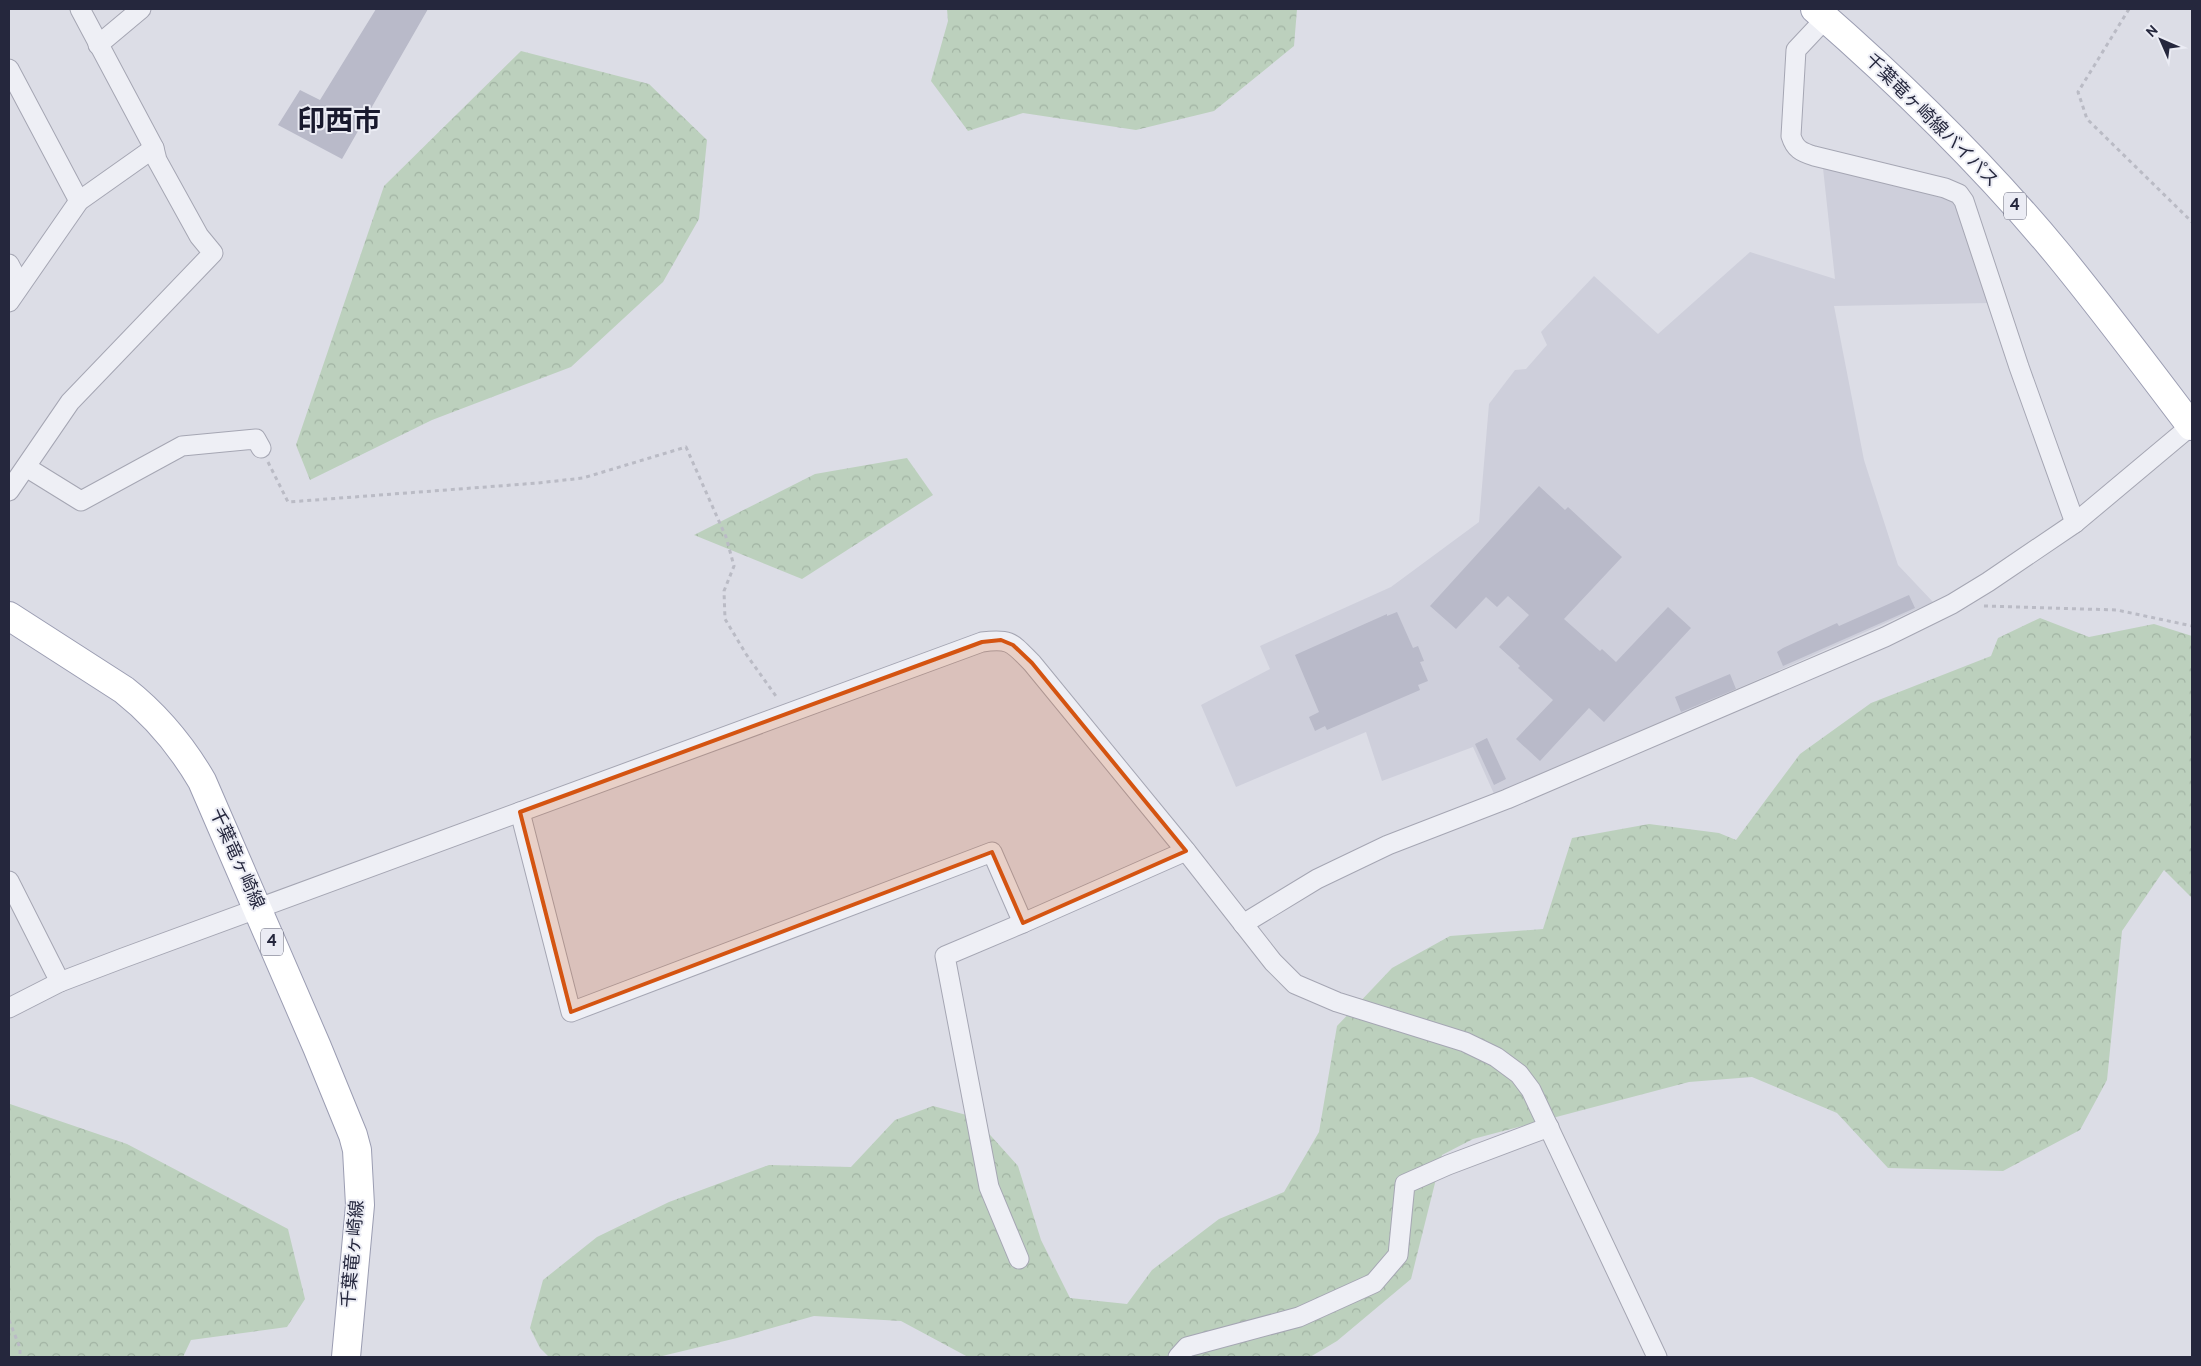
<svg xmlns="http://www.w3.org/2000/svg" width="2201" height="1366" font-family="Overpass,'Noto Sans JP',sans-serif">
  <defs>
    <pattern id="forest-crowns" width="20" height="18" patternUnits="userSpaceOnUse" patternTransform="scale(1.25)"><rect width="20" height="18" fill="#bcd0bd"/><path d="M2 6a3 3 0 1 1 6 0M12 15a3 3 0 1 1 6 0" fill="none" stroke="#a1b3a3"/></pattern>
  </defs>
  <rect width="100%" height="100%" fill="#dcdde6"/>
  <!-- built -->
  <polygon fill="#cecfdb" points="1823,168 1943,194 1951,198 1958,207 1990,303 1834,306 1864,460 1898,565 1933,602 1495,796 1473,747 1382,781 1366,732 1236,787 1201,705 1270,669 1260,646 1391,587 1479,522 1489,404 1515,370 1526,369 1547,345 1541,332 1594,276 1658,334 1750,252 1835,279"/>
  <!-- forest -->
  <g fill="url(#forest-crowns)">
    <polygon points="947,9 1297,9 1294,46 1214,111 1136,130 1023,113 968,131 931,81 948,21"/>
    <polygon points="521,51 649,84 707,140 699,219 663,282 571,367 432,420 310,480 296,445 384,186"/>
    <polygon points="907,458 933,495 802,579 694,535 815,474"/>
    <polygon points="2040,618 2089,637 2154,624 2192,636 2192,898 2164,870 2122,931 2107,1080 2080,1130 2003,1171 1888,1168 1837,1113 1752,1077 1689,1082 1473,1139 1442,1155 1411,1279 1337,1341 1310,1357 968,1357 901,1321 814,1316 737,1338 658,1357 549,1357 540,1348 530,1328 543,1280 597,1237 669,1202 769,1165 851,1167 895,1120 933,1106 974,1117 1018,1166 1041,1240 1070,1298 1127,1304 1152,1270 1219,1219 1284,1192 1319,1132 1337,1026 1392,968 1450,936 1543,929 1572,838 1649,824 1719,833 1736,840 1800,754 1871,703 1991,656 1998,638"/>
    <polygon points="10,1104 127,1144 288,1229 305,1299 287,1327 191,1340 183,1357 9,1357"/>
  </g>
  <!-- building -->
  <g fill="#b9bac9">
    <polygon points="376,9 428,9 342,159 278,125 300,90 320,100"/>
    <polygon points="1539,486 1565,510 1568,507 1622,557 1564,619 1600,651 1602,649 1616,662 1668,607 1691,628 1604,722 1589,708 1540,761 1516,739 1553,700 1518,668 1520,666 1499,647 1529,615 1508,596 1497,607 1486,597 1456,629 1430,606"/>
    <polygon points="1909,595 1915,608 1783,666 1777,652 1783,648 1837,623 1839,626"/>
    <polygon points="1397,612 1413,648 1418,646 1424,661 1420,662 1428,681 1418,685 1420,690 1327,730 1325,726 1315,731 1309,717 1319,712 1295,655 1387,614 1387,616"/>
    <polygon points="1730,674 1736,689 1681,712 1675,697"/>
    <polygon points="1487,738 1506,779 1494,785 1475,744"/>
  </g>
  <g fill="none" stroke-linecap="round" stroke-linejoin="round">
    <!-- street casing -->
    <g stroke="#a5a6b3" stroke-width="21">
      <g id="street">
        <path d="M 1826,18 L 1796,50 L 1791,136 C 1795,149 1801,152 1814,156 L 1945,188 L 1959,194 L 1964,201 L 2019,367 L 2075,523"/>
        <polyline points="98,45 141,9"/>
        <polyline points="9,69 79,201"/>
        <polyline points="9,264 20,285"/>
        <polyline points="9,302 79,201 154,148"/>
        <polyline points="26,467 81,501 182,446 256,439 261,448"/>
        <polyline points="9,491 70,402 213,253 199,236 157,160 154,148 80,9"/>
        <polyline points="520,812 571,1012 992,852 1023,923 1186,851"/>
        <polyline points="9,881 60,982"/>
        <polyline points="1243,924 1317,879 1388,845 1507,799 1885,637 1952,604 1988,582 2075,523 2192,425"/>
        <path d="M 9,1008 L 60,982 L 123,958 L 982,642 C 1011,638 1012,643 1032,663 L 1186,851 L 1273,962 L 1295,984 L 1337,1002 L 1465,1042 L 1496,1057 L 1519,1074 L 1531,1090 L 1657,1357"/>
        <polyline points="1019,1259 989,1187 945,956 1023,923"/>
        <polyline points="1178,1357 1187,1347 1299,1317 1374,1283 1398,1255 1405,1184 1448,1165 1549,1127"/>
      </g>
    </g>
    <!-- primary casing -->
    <g stroke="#9b9db2" stroke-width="30">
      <g id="primary">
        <path d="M 1815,9 C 1901,84 1984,165 2057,253 C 2103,309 2147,368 2191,426"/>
        <path d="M 9,616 L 124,690 C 157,716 181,745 202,781 L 317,1047 L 353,1135 L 357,1150 L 360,1205 L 346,1357"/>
      </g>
    </g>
    <!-- path -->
    <g stroke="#babbc5" stroke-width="3" stroke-dasharray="4 4" stroke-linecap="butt">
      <polyline points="2129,9 2078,92 2087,119 2192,222"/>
      <polyline points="268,462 288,502 538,483 583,478 686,447 726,537 734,566 724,591 725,619 746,654 778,699"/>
      <polyline points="1984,606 2117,610 2192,626"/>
      <polyline points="9,1320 20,1348 20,1357"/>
    </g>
    <!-- street -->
    <use href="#street" stroke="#eeeff5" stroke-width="19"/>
    <!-- primary -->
    <use href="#primary" stroke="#fff" stroke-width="28"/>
  </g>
  <!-- marked area -->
  <path fill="#d45411" fill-opacity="0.2" stroke="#d45411" stroke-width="4" stroke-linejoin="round" d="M 1001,640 L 1013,645 L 1032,663 L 1186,851 L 1023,923 L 992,852 L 571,1012 L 520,812 L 982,642 Z"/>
  <g text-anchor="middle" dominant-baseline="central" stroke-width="4" stroke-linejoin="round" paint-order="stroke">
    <!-- shield labels -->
    <g fill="#ebecf4" stroke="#606274" stroke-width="1">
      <rect x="2004" y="192.5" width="22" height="27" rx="4"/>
      <rect x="261" y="928.5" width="22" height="27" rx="4"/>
    </g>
    <g font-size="16" font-weight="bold" fill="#25273d">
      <text x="2015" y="206">4</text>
      <text x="272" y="942">4</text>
    </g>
    <!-- street labels -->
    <g font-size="18" fill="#25273d" stroke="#ebecf4">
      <text transform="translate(1931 121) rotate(45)">千葉竜ヶ崎線バイパス</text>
      <text transform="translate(236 859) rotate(66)">千葉竜ヶ崎線</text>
      <text transform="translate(354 1254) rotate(-85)">千葉竜ヶ崎線</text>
    </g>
    <!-- town labels -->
    <g font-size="28" font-weight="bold" fill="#18192d" stroke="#ebecf4">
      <text x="339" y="123">印西市</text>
    </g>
  </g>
  <!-- border -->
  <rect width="2201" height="1366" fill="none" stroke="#25273d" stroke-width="20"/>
  <!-- north arrow -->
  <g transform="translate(2161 40) rotate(315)" stroke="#ebecf4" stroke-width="4" paint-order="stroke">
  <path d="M0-4L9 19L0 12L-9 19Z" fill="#25273d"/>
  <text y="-8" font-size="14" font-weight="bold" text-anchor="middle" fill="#25273d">N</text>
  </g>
</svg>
